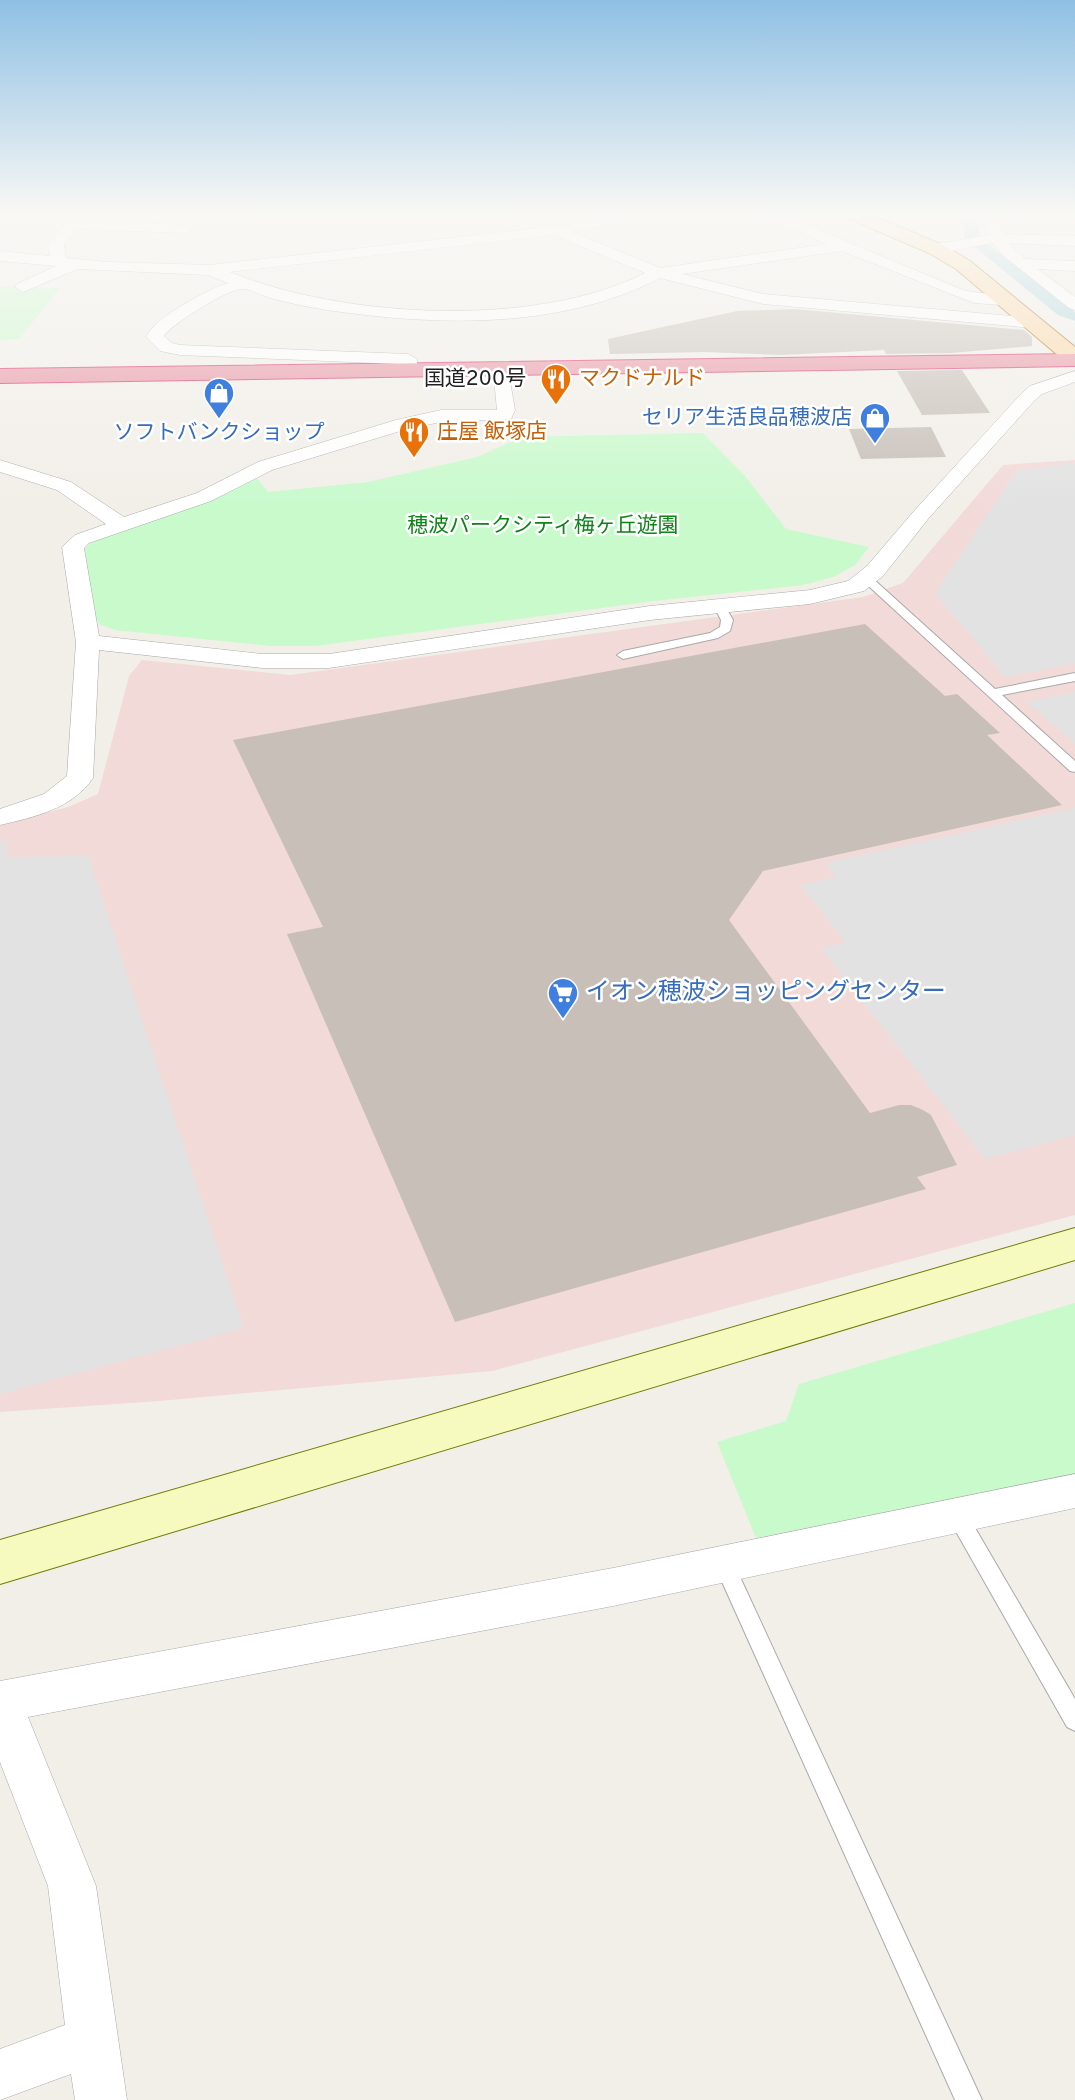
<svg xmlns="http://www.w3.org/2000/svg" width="1075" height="2100" font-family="Overpass,'Noto Sans JP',sans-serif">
  <rect width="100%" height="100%" fill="#f2efe9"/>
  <!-- commercial -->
  <polygon fill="#f2dad9" points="1075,460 1075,1215 492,1371 160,1401 0,1412 0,825 68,807 98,794 129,676 142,660 290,675 863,597 903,583 1003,465"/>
  <!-- park -->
  <g fill="#c8facc">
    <polygon points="0,287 60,288 19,339 0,340"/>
    <polygon points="703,433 745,476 786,529 869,547 855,565 833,577 803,585 654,601 315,646 271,646 115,630 99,624 94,613 85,549 90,543 209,500 257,478 268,492 368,482 477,457 522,437"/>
    <polygon points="1075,1303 1075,1476 756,1538 717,1442 786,1421 799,1384"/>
  </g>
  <!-- parking -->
  <g fill="#e2e2e2">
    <polygon points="1075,463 1075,663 1005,677 935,593 1016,471"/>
    <polygon points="1075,692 1075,744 1027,702"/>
    <polygon points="1075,808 1075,1135 985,1159 821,948 846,942 800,885 836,877 825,863"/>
    <polygon points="7,840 7,857 88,856 244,1328 0,1394 0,841"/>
  </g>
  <!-- water -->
  <polygon fill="#aad3df" points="961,214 977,214 980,238 1075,312 1075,321 1058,315 965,239"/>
  <!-- building -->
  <g fill="#c7bfb8">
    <polygon points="795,309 1024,330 1032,337 1032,346 951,353 886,354 884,350 781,355 706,352 610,354 608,339 737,311"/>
    <polygon points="962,370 990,413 922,415 897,371"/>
    <polygon points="931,427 946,457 861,459 849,429"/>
    <polygon points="865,624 945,696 957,694 1000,733 987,735 1062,805 763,871 729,920 870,1113 899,1105 911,1105 923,1110 931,1115 957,1165 917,1177 926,1189 455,1322 287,934 323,927 233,740"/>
  </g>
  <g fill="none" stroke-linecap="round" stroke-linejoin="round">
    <!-- lane casing -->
    <g stroke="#a9a9a9" stroke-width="2">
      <g id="lane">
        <polygon points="862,576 870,576 995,689 1075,673 1075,681 1002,695 1075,761 1075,772 1070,771 862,580"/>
        <polygon points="720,603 724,604 733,620 730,631 718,638 623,659 617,655 623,651 710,633 720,627 721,620 714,606"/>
        <polygon points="957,1506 964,1509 1075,1699 1075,1731 1067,1727 950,1521 947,1515 950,1509"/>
        <polygon points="724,1555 731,1558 734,1564 982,2100 955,2100 714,1564 717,1558"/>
      </g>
    </g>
    <!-- street casing -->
    <g stroke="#a9a9a9" stroke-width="1">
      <g id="street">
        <path d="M 611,214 L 638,214 L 636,217 L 572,232 L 660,268 L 826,244 L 760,214 L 780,214 L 963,290 C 975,293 1003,294 1009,300 L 1001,305 L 974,303 L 842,251 L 682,274 L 763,294 L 1034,318 L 1042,323 L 1034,328 L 763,304 L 660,278 C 560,330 436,326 327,310 C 308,307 289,303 270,298 C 261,295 249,288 240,289 C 224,292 173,323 164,336 L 172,343 L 180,345 L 408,354 L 417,359 L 417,370 L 408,375 L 402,374 L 399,364 L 180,355 L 160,351 L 146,337 C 155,317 207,290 228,283 L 208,275 L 78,269 L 23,292 L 15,287 L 17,284 L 56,266 L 0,261 L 0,251 L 50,256 L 48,244 L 67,221 L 72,220 L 186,225 L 193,229 L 186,233 L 76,229 L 64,244 L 66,258 L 108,262 L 210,265 L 565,225 ZM 553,235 L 645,273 C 535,329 342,318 230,272 Z"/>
        <polygon points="983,214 997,214 1003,234 1075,236 1075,246 1009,243 1025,259 1075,261 1075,271 1038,269 1075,297 1075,310 1069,308 1005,257 993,243 936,254 928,249 936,244 989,235"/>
        <path d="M 1075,371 L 1075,382 L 1042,394 L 1034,401 L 928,519 L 883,576 L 864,591 L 810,604 L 650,620 L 329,668 L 262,668 L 99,650 L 93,778 C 72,809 34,817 0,825 L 0,809 L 44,794 L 67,776 L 76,642 L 62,547 L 75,535 L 106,524 L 57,490 L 0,472 L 0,460 L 71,482 L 124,517 L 197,493 L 258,462 L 396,420 L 441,410 L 497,410 L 494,379 L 497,375 L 509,375 L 515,410 L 511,419 L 441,422 L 407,429 L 272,470 L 211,501 L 89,543 L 84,548 L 99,636 L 262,654 L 329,654 L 650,606 L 810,590 L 848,581 L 867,566 L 914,511 L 1022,393 L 1030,386 Z"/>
        <polygon points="1075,1474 1075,1508 613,1606 28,1717 96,1886 127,2100 75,2100 71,2074 0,2100 0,2049 65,2025 48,1886 0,1762 0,1681 613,1568"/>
      </g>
    </g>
    <!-- secondary casing -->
    <g stroke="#707d05" stroke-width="2">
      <polygon id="secondary" points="1075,1228 1075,1260 0,1584 0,1540"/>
    </g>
    <!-- primary casing -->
    <g stroke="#a06b00" stroke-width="2">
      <polygon id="primary" points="844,214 869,214 943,245 970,261 1075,347 1075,364 1067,363 956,269 929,253 847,218"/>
    </g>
    <!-- highway casing -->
    <g stroke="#dc2a67" stroke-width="2">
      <polygon id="highway" points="1075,354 1075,366 0,383 0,369"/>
    </g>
    <!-- lane -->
    <use href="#lane" fill="#fff" fill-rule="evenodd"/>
    <!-- street -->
    <use href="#street" fill="#fff" fill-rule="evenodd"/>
    <!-- secondary -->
    <use href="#secondary" fill="#f7fabf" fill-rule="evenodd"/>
    <!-- primary -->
    <use href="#primary" fill="#fcd6a4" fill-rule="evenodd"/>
    <!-- highway -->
    <use href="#highway" fill="#e892a2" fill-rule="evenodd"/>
  </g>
  <!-- sky -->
  <linearGradient id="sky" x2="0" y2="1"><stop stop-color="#8fc0e4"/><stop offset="0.42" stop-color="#f9f8f5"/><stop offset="1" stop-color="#f9f8f5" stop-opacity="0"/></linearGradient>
  <rect width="1075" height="508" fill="url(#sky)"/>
  <!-- icons -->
  <defs>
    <g id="restaurant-pin" transform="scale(1.575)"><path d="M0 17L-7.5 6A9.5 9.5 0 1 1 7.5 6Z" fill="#e8710a" stroke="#fff"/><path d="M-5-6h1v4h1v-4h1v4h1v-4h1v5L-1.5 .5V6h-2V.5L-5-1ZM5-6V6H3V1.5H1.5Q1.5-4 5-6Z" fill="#fff"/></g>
    <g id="shop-pin" transform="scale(1.575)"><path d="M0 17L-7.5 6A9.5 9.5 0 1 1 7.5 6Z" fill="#3f7fe0" stroke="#fff"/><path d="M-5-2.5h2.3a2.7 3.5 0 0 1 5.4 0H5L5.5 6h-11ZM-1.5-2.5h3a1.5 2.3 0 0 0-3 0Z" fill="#fff"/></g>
    <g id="supermarket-pin" transform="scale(1.575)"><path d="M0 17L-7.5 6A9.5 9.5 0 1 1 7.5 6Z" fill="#3f7fe0" stroke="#fff"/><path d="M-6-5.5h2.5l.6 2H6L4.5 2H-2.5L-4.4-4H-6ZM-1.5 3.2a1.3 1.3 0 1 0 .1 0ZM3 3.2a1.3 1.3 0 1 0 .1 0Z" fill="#fff"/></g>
  </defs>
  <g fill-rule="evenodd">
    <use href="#restaurant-pin" x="556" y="379"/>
    <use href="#shop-pin" x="219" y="393"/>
    <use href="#shop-pin" x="875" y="418"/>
    <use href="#restaurant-pin" x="414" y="432"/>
    <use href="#supermarket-pin" x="563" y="993"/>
  </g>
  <g text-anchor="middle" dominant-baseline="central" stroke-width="5" stroke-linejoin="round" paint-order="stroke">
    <!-- far-street labels -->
    <g font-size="21" fill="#222" stroke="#fff">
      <text x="475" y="379">国道200号</text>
    </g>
    <!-- far-food labels -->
    <g font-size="21" fill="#c56008" stroke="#fff" text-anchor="start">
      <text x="579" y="379">マクドナルド</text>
      <text x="437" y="432">庄屋 飯塚店</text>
    </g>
    <!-- far-shop labels -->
    <g font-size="21" fill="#366cbe" stroke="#fff" text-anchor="end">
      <text x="852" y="418">セリア生活良品穂波店</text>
      <text x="219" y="433" text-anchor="middle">ソフトバンクショップ</text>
    </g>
    <!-- far-park labels -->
    <g font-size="21" fill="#0c8416" stroke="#fff">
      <text x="543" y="526">穂波パークシティ梅ヶ丘遊園</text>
    </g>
    <!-- shop labels -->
    <g font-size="24" fill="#366cbe" stroke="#fff" text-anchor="start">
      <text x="586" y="993">イオン穂波ショッピングセンター</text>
    </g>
  </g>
</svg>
